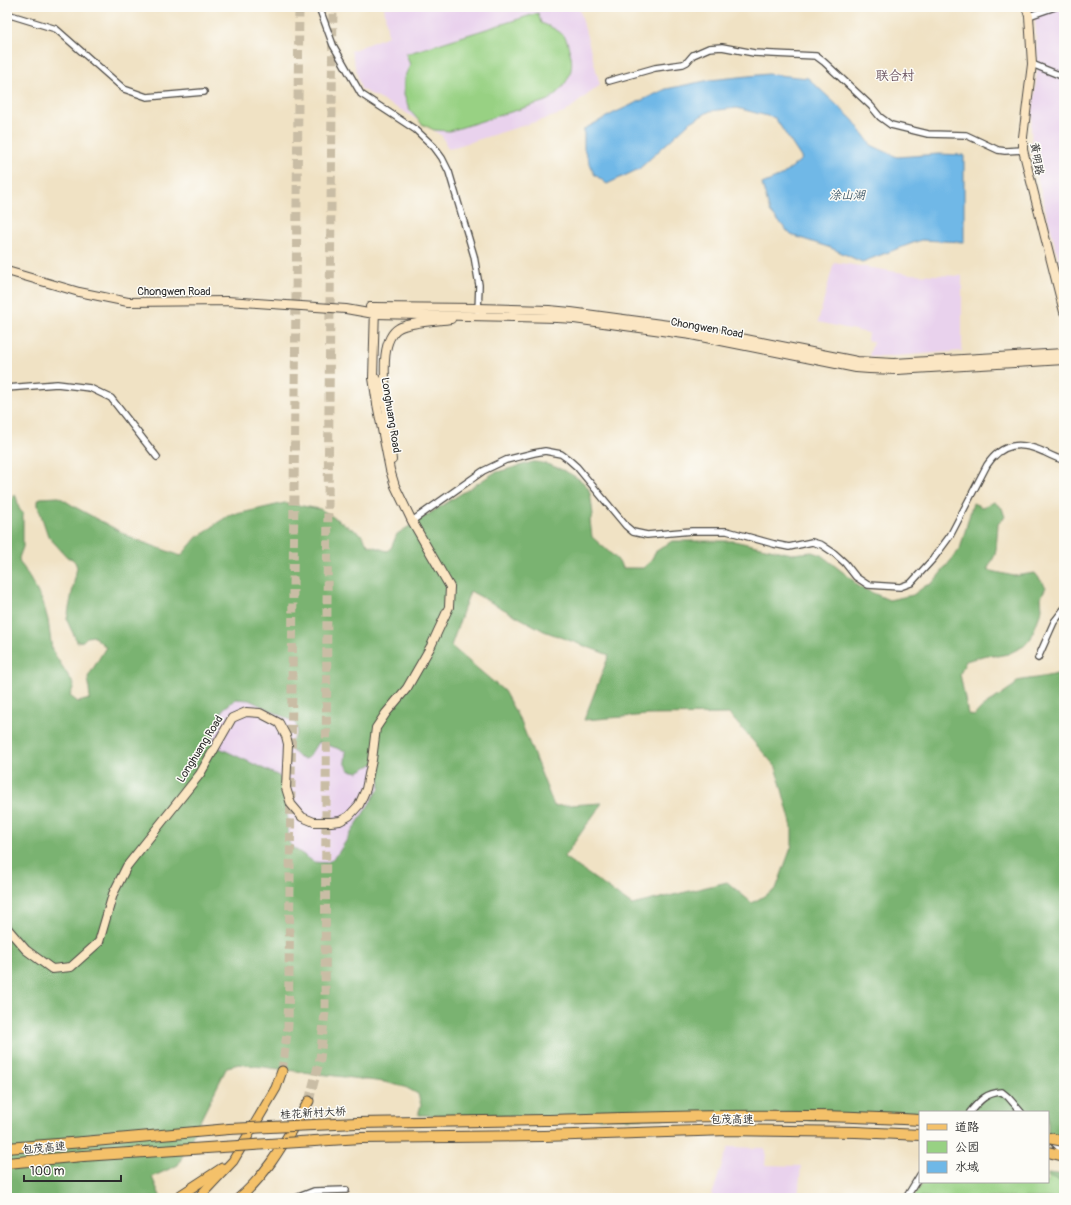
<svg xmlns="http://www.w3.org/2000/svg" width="1071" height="1205" font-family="Pangolin,'LXGW WenKai TC',sans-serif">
  <rect width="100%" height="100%" fill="#fdfcf7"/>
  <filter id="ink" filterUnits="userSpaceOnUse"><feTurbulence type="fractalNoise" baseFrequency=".025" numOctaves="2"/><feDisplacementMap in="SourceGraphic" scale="8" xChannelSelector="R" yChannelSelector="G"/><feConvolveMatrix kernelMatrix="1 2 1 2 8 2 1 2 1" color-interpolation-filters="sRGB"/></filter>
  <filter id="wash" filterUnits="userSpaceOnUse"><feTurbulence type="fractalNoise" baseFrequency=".012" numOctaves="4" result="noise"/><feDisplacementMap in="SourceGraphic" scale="16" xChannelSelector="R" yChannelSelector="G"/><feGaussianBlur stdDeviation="0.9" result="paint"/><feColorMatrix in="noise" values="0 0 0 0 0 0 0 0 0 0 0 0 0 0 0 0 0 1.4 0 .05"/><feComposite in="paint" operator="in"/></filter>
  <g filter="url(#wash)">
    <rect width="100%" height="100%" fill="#f0e2c4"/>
    <!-- built -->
    <g fill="#e9d2ed">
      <polygon points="384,7 579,7 600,85 564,113 448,149 442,136 405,112 361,89 351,51 388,36"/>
      <polygon points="1031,7 1064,7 1064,280 1035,169 1032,155 1031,126 1038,63 1035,19"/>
      <polygon points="834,262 910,274 962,276 962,351 882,357 869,356 873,342 867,340 868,333 818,322"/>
      <polygon points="236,699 249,700 295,722 298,728 291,742 308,758 318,742 346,751 345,762 358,772 374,763 378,764 380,787 339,852 330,861 326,863 314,862 292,847 289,843 285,785 279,776 211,744 223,709"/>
      <polygon points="729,1147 764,1148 766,1153 765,1165 801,1166 798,1198 711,1198 724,1158"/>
    </g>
    <!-- green -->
    <g fill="#98d183" stroke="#627e57">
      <path d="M 538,13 L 541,23 C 549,26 559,30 565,37 C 567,40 568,45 569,49 C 577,71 566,86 549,100 L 450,131 L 434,130 L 422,124 L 410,111 L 404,95 L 404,78 L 410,65 L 406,54 Z"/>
      <polygon points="1048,1176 1064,1184 1064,1198 913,1198 923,1182 1048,1182"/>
    </g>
    <!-- forest -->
    <g fill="#7ab371" stroke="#526f4e" fill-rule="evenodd">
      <path d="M 533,462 C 546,461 581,476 588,488 C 591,493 592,508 593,515 L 590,520 L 592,537 L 617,559 L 623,568 L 643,568 L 651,561 L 655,552 L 672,541 L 734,541 L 792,554 L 812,552 L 821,555 L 853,580 L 857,586 L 889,600 L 913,595 L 925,586 L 931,584 L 935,580 L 960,549 L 973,503 L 982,507 L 994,502 L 1002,508 L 1005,517 L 998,524 L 996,550 L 995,555 L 987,570 L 1014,576 L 1035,573 L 1046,587 L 1041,597 L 1042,609 L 1031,638 L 1024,646 L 1008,654 L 997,656 L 986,655 L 966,661 L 960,674 L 968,714 L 974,716 L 981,708 L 1015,685 L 1017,681 C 1033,678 1048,677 1064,672 L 1064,1139 L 1048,1136 L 1048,1112 L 920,1112 L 920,1120 L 582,1118 L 418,1115 L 421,1105 L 418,1094 L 405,1087 L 384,1082 L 239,1064 L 227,1067 L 178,1165 L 152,1177 L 161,1198 L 7,1198 L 7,503 L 15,495 C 19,501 16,508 23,513 L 23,547 L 19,558 L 20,563 L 24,568 L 43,602 L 48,620 L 52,650 L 74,685 L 70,696 L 78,702 L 90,699 L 88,677 L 106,647 L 93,636 L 87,637 L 83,641 L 77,642 C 74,634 69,627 67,619 L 77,567 L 75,562 L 72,559 L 67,557 L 48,536 L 38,506 L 38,501 L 40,498 L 59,497 L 75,507 L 134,539 L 181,556 L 197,537 L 206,532 L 217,523 L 228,516 L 285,503 L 320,509 L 362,535 L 368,545 L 387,551 L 391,548 L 397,534 L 494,473 ZM 470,591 L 544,631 L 609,655 L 584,720 L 648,715 L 729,714 L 776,767 L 792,827 L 792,845 L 776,889 L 752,903 L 727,882 L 632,905 L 564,857 L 602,803 L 554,806 L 521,722 L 504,691 L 451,646 ZM 236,699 L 249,700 L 295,722 C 300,732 295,738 287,745 L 298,757 L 303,759 L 308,758 L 318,742 L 346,751 L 345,762 L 349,770 L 358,772 L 374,763 L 378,764 L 380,787 L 339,852 L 330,861 L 326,863 L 314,862 L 292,847 L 289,843 L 285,785 L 279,776 L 211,744 L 223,709 Z"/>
      <polygon points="1048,1173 1064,1175 1064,1184 1048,1176"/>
    </g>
    <!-- water -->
    <polygon fill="#6fb8e7" stroke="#4d7289" points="768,74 808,78 853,120 871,145 897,157 939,154 964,155 964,242 921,240 862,262 831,248 791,235 770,212 762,184 781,176 802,159 775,118 737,108 710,111 689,123 639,169 607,184 594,174 584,149 584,129 614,113 666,89 710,80"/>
  </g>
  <g filter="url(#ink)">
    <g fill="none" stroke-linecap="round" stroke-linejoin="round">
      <!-- primary-tunnel -->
      <g stroke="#c9bda5" stroke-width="9" stroke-dasharray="9 4.5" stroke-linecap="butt">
        <polyline points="282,1071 288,1026 289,975 299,7"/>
        <polyline points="309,1101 320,1059 325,1012 327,604 333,7"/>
      </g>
      <!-- street casing -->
      <g stroke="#494642" stroke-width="8">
        <g id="street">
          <polyline points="319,7 333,45 361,94 416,130 434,147 442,158 449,172 474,256 479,285 478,312"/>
          <polyline points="7,14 56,29 124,89 147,97 204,92"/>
          <polyline points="1029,16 1055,7"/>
          <polyline points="1032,64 1064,77"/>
          <polyline points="609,81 655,68 683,64 687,62 693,55 709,48 722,47 754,53 816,56 824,62 871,106 880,117 891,125 928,134 966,135 998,150 1005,151 1023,150"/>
          <polyline points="7,388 57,384 90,388 111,398 157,457"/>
          <path d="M 412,521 L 483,471 L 506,460 L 534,453 L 545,451 L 561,454 L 568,459 L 577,467 L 626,526 L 633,532 L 647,535 L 692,531 L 727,531 L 774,544 L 789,547 L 812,542 L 822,545 L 834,553 L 845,563 L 856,577 L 868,585 L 900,587 L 911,583 L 933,559 L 950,536 L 987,465 C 1002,443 1020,441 1044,452 C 1050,455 1057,459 1064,460"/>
          <polyline points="1038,658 1054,622 1064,609"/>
          <path d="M 970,1112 C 980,1100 986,1093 1002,1092 L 1008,1097 L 1021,1112"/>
          <polyline points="1051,1140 1064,1152"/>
          <polyline points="296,1198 314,1191 346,1190"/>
          <polyline points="906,1198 920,1175"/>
        </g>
      </g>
      <!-- secondary casing -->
      <g stroke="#494642" stroke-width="10">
        <g id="secondary">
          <polyline points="1026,7 1029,16 1032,64 1023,137 1023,150 1064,312"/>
          <polyline points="7,271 79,292 128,302 227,301 346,309 374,314 557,318 574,319 691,335 856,368 869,369 897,370 1064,360"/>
          <polyline points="370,307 478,308 549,310 571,312 691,328 857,361 894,363 1064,353"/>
          <polyline points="377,379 386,408 392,460"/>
          <path d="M 386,397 C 385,378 380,339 399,328 C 410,322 438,321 451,319"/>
          <polyline points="7,928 26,950 52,969 71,967 99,942 113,894 127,866 200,774 232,718 246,712 260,713 279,723 286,736 288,744 286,788 291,804 302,817 314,822 331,822 340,821 349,816 359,805 366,789 372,760 376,728 386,713 407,688 431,646 449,607 450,587 412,521 395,486 390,470 377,404 373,378 375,307"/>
        </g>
      </g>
      <!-- primary casing -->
      <g stroke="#494642" stroke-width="11">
        <g id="primary">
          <polyline points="176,1198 222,1168"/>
          <polyline points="198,1198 233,1161 276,1088 282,1071"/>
          <path d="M 239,1198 C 270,1172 288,1135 309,1101"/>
        </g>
      </g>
      <!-- highway casing -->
      <g stroke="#494642" stroke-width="12">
        <g id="highway">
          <path d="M 544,1120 C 670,1117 794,1112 920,1120"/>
          <polyline points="544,1136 728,1130 856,1132 920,1135"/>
          <polyline points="7,1148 83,1142"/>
          <polyline points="1048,1152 1064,1156"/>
          <polyline points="7,1163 83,1156"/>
        </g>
      </g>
      <!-- street -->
      <use href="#street" stroke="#fff" stroke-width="5.5"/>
      <!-- secondary -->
      <use href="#secondary" stroke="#fbe6c3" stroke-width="8"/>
      <!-- primary -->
      <use href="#primary" stroke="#f4c16a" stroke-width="9"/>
      <!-- highway -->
      <use href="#highway" stroke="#f4c16a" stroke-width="10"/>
      <!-- highway-bridge casing -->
      <g stroke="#494642" stroke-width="12" stroke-linecap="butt">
        <g id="highway-bridge">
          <polyline points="1048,1138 1064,1141"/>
          <polyline points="83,1142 229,1129 357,1123 544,1120"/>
          <polyline points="83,1156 361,1138 544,1136"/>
        </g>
      </g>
      <!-- highway-bridge -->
      <use href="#highway-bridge" stroke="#f4c16a" stroke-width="10"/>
    </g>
  </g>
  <g text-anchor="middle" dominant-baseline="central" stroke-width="3" stroke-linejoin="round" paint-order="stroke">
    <!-- street labels -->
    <g font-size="11" fill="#2b2b2b" stroke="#fdfcf7">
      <text transform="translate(1037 159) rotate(80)">黄明路</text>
      <text x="174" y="291">Chongwen Road</text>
      <text transform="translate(707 328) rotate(10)">Chongwen Road</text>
      <text transform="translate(391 415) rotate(81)">Longhuang Road</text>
      <text transform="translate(200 749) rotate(-58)">Longhuang Road</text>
      <text transform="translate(313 1113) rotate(-3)">桂花新村大桥</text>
      <text x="732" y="1119">包茂高速</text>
      <text transform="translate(44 1148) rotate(-5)">包茂高速</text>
    </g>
    <!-- water labels -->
    <g font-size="12" font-style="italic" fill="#435c6d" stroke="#fdfcf7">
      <text x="847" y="195">涂山湖</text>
    </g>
    <!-- quarter labels -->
    <g font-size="13" fill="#664d5a" stroke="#fdfcf7">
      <text x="895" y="76">联合村</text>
    </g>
  </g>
  <!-- margin -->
  <rect width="1071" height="1205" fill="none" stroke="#fdfcf7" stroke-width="24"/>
  <!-- legend -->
  <rect x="919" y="1111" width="130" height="72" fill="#fdfcf7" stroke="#a9a8a5"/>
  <rect x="927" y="1124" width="20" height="6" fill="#f4c16a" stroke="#a9a8a5"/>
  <text x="955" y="1131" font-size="12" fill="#2b2b2b">道路</text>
  <rect x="927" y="1141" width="20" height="12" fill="#98d183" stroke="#a9a8a5"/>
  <text x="955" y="1151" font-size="12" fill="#2b2b2b">公园</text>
  <rect x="927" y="1161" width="20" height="12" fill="#6fb8e7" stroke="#a9a8a5"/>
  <text x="955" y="1171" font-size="12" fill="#2b2b2b">水域</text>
  <!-- scale -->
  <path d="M24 1175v6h97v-6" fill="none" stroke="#2b2b2b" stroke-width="2"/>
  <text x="30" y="1175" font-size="12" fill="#2b2b2b" stroke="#fdfcf7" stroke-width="3" paint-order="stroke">100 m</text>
</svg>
